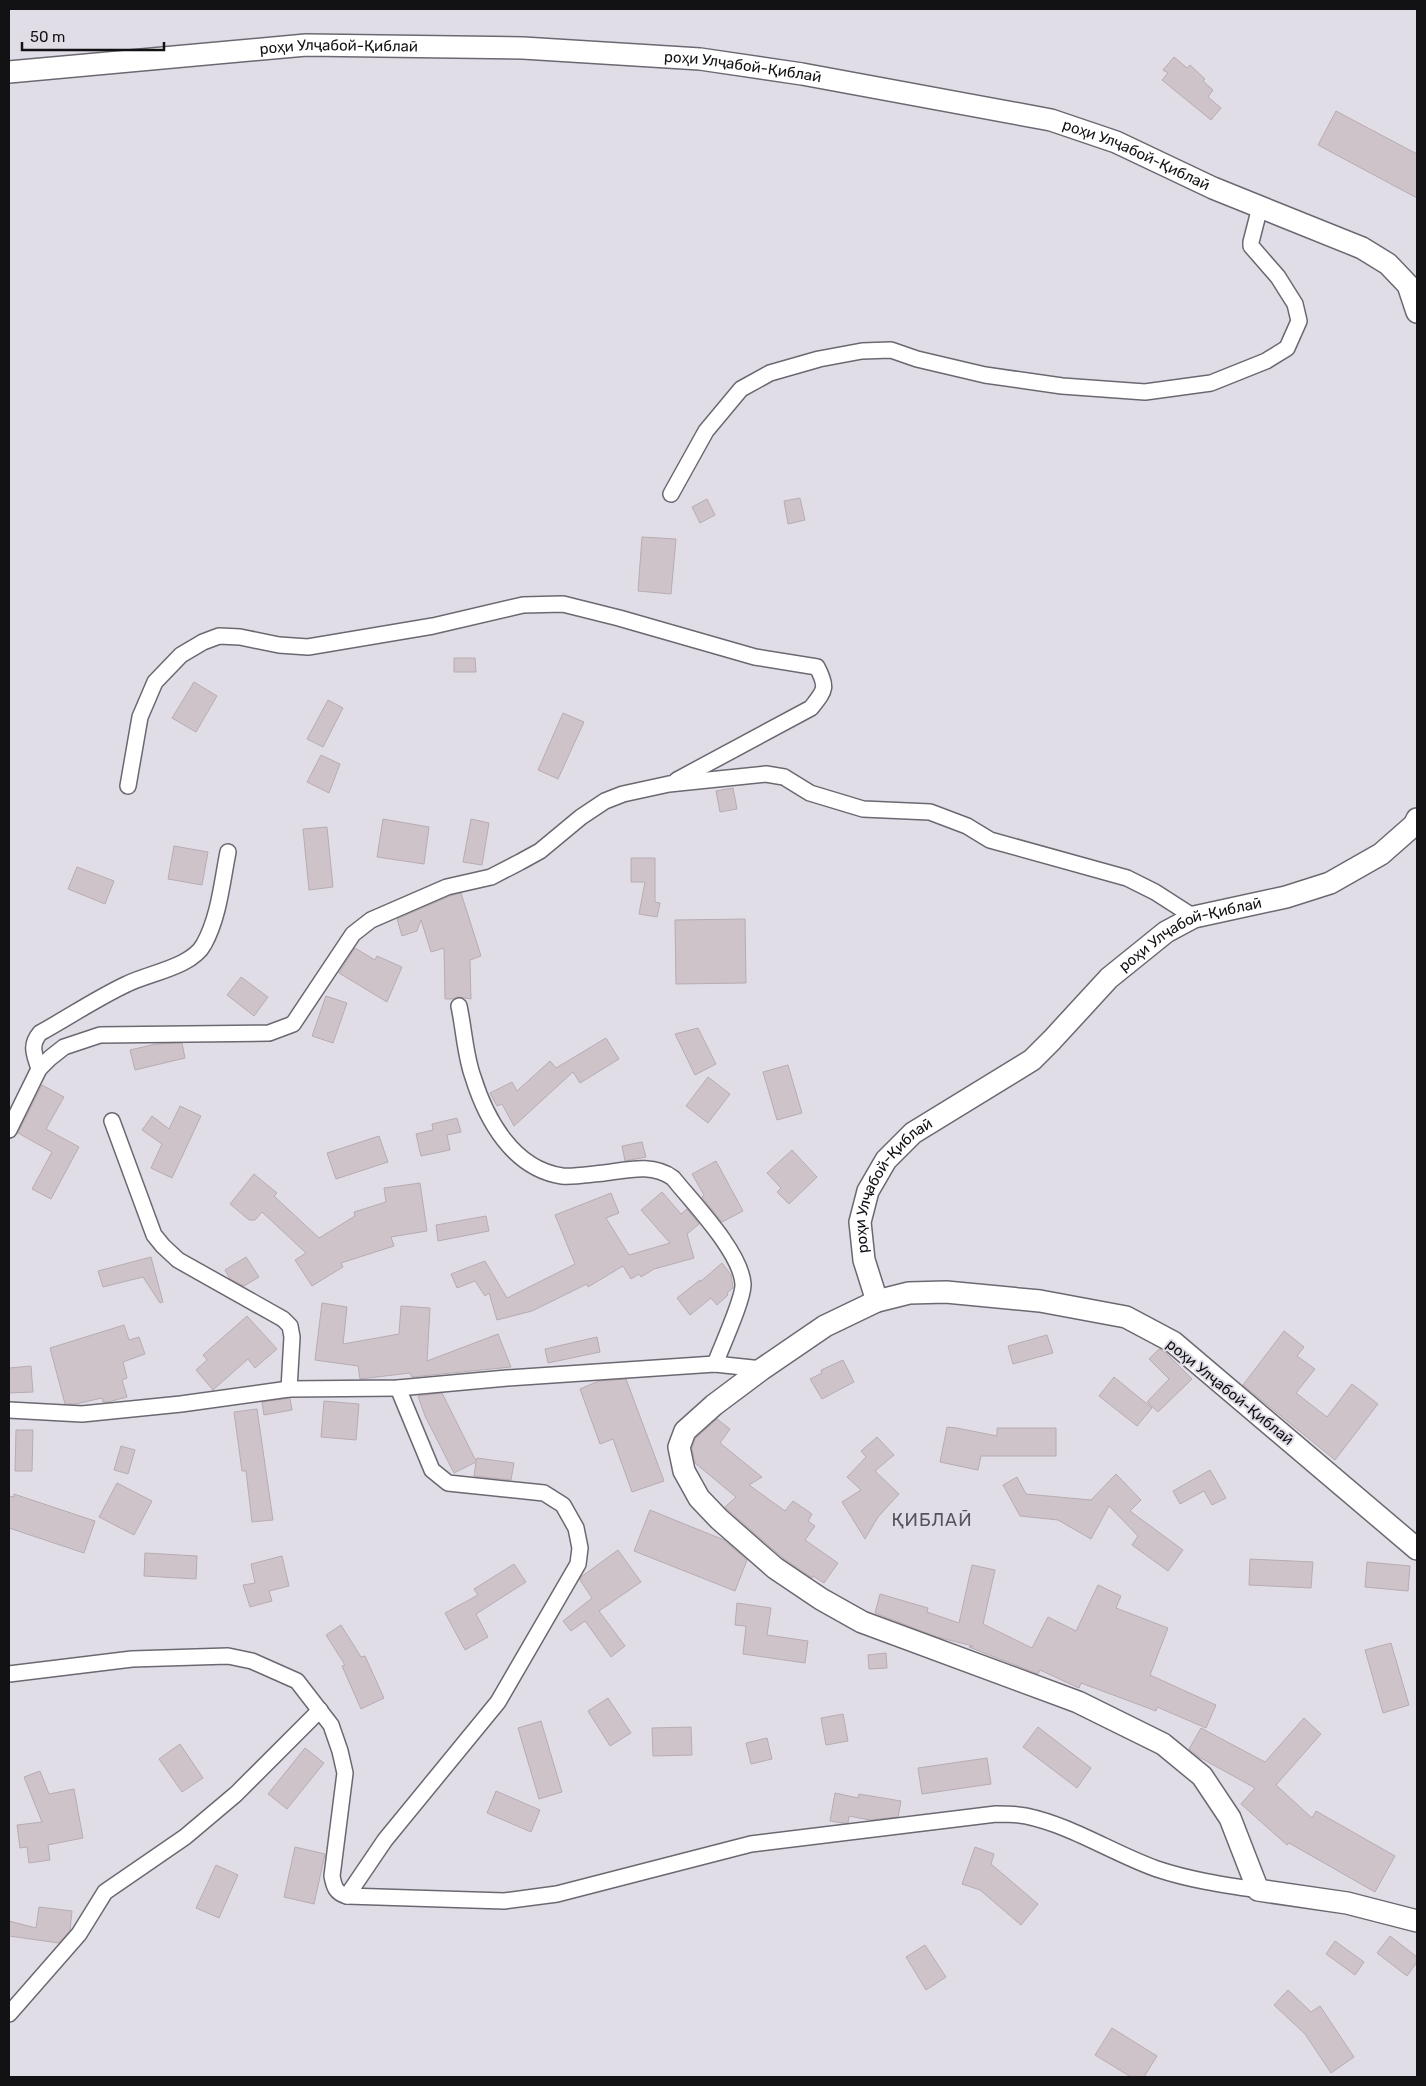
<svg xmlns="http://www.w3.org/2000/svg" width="1426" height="2086" font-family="Rubik,sans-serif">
  <rect width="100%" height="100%" fill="#e1dde7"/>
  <!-- building -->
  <g fill="#cec3c9" stroke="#b7acb2">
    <polygon points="1174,57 1187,68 1190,65 1205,79 1203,81 1213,90 1208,97 1221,108 1211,120 1162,80 1168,73 1163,70"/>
    <polygon points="1336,111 1417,154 1417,198 1318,145"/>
    <polygon points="800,498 805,520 788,524 784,501"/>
    <polygon points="707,499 715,515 700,523 692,507"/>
    <polygon points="642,537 676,539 671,594 638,591"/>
    <polygon points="454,658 475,658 476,672 454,672"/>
    <polygon points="194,682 217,696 196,732 172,718"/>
    <polygon points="328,700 343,708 323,747 307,739"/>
    <polygon points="563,713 584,722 558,779 538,770"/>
    <polygon points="321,755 340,764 329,793 307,782"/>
    <polygon points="733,788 737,809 720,812 716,791"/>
    <polygon points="383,819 429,827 424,864 377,857"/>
    <polygon points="471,819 489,823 482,865 463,862"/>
    <polygon points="327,827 333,887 309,890 303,829"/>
    <polygon points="174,846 208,852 202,885 168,879"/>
    <polygon points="631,858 655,858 655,902 660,903 657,917 639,914 645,882 631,882"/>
    <polygon points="77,867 114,881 105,904 68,889"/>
    <polygon points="461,893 481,956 470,960 471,999 458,997 452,999 445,999 444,948 431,952 421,920 417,931 402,936 397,919 450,896"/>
    <polygon points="745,919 746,983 676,984 675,920"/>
    <polygon points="355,948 375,960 377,956 402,967 387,1002 339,973"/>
    <polygon points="241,977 268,997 254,1016 227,995"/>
    <polygon points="326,996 347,1003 333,1043 312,1036"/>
    <polygon points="698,1028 716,1064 695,1075 675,1034"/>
    <polygon points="606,1038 619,1059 580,1083 573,1072 514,1126 502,1104 497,1106 490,1093 512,1082 517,1091 550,1061 556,1068"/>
    <polygon points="182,1043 185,1058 135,1070 130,1050 156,1044"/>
    <polygon points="788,1065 802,1113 777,1120 763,1072"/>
    <polygon points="708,1077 730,1094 708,1123 686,1106"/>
    <polygon points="42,1085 64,1097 46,1129 79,1147 51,1199 32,1189 52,1152 18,1133"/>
    <polygon points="180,1106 201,1116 172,1178 151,1168 162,1144 142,1130 152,1116 169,1129"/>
    <polygon points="457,1118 461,1132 447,1135 450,1150 421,1156 416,1134 433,1130 432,1124"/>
    <polygon points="379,1136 388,1162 336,1179 327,1153"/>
    <polygon points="642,1142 646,1157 625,1161 622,1146"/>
    <polygon points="792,1150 817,1177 789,1204 777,1192 781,1188 767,1173"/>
    <polygon points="716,1161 743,1211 722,1222 702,1197 704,1195 692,1174"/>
    <polygon points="254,1174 277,1193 274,1196 319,1238 355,1216 354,1212 386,1202 384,1188 420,1183 427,1231 391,1237 394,1246 341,1263 343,1267 312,1286 295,1260 306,1253 262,1212 255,1220 249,1220 230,1204"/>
    <polygon points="662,1192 681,1214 687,1209 699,1224 687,1234 694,1258 654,1269 641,1277 639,1274 631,1279 623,1266 588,1287 587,1284 532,1311 497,1320 489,1293 485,1296 475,1281 457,1288 451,1274 485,1261 507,1298 575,1264 555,1215 611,1193 619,1213 606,1218 629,1255 670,1243 641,1210"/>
    <polygon points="486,1216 489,1231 438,1241 436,1225"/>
    <polygon points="151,1257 163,1302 160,1303 143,1277 103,1287 98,1271"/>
    <polygon points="246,1257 259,1277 244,1286 230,1279 225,1270"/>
    <polygon points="722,1263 731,1275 733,1288 727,1293 728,1295 717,1305 711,1298 690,1315 677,1298 700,1280 700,1282"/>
    <polygon points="322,1303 347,1307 343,1344 399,1334 401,1306 430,1308 427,1361 498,1334 511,1367 412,1377 410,1373 360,1379 358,1366 315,1360"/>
    <polygon points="247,1316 277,1349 255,1368 248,1359 213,1390 196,1370 207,1360 203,1355"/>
    <polygon points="124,1325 129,1340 139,1337 145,1354 123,1362 127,1378 122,1380 127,1397 108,1402 103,1402 102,1398 76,1404 65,1404 50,1348"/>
    <polygon points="1284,1331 1304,1347 1297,1356 1315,1369 1296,1393 1327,1417 1352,1384 1378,1404 1335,1460 1243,1385"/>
    <polygon points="1047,1335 1053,1353 1013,1364 1008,1346"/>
    <polygon points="597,1337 600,1352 548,1363 545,1349"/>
    <polygon points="1159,1349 1165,1352 1192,1379 1158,1412 1147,1402 1169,1379 1149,1359"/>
    <polygon points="843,1360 854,1382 822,1399 810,1379 822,1373 821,1370"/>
    <polygon points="31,1366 33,1392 9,1393 9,1368"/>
    <polygon points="1114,1377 1152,1408 1137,1426 1099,1396"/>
    <polygon points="626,1379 664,1481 632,1492 613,1439 600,1444 580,1389 599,1381"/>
    <polygon points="442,1393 476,1461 477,1458 514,1463 511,1480 474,1476 476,1462 454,1473 425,1416 418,1396"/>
    <polygon points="290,1398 292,1410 264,1415 262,1402"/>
    <polygon points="324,1401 359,1404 356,1440 321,1437"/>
    <polygon points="257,1409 273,1520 252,1522 246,1471 242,1471 234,1412"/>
    <polygon points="717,1419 730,1429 720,1443 762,1477 749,1485 785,1511 793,1501 812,1514 808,1521 815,1526 805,1540 838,1563 824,1583 813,1576 812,1578 783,1558 728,1510 725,1507 736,1497 695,1463 692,1448 695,1439"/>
    <polygon points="947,1427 957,1428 997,1436 997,1428 1056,1428 1056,1456 981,1456 978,1470 940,1462"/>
    <polygon points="16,1430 33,1430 32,1471 15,1471"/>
    <polygon points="877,1437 894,1455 875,1471 899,1494 878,1517 865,1539 842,1502 861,1490 847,1477 866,1457 861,1451"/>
    <polygon points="121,1446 135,1450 128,1474 114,1470"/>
    <polygon points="1210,1470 1226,1498 1212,1505 1204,1491 1180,1504 1173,1491"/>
    <polygon points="1116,1474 1141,1500 1130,1511 1183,1550 1168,1571 1132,1545 1138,1536 1109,1506 1091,1539 1058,1520 1020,1516 1003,1485 1017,1477 1026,1494 1091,1500"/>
    <polygon points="117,1483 152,1501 134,1535 99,1517"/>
    <polygon points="14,1494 95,1521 84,1553 9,1528 9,1496 14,1497"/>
    <polygon points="650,1510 724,1540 747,1560 735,1591 634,1551"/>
    <polygon points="618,1550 641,1582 599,1611 625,1646 611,1657 585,1621 571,1631 563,1621 592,1598 580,1580 581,1577"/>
    <polygon points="145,1553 197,1556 196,1579 144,1576"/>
    <polygon points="282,1556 289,1586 269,1591 272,1601 250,1607 243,1585 255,1583 251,1564"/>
    <polygon points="1250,1559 1313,1562 1311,1588 1249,1585"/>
    <polygon points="1367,1562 1410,1566 1408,1591 1365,1587"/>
    <polygon points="514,1564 526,1582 476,1614 488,1637 465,1650 445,1613 478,1595 474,1589"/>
    <polygon points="972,1565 995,1570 983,1624 1032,1648 1048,1617 1076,1631 1098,1585 1121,1596 1116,1608 1168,1628 1150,1675 1216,1705 1206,1728 1157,1707 1156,1711 1081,1683 1079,1688 1040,1670 1038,1674 969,1647 973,1646 937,1637 875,1613 880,1594 928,1608 927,1612 959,1623"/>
    <polygon points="737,1603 771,1608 767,1635 808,1641 805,1663 743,1654 746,1626 735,1625"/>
    <polygon points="341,1625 361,1657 365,1656 384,1698 361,1709 342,1666 345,1665 326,1635"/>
    <polygon points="1391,1643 1409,1705 1383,1713 1365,1650"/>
    <polygon points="886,1653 887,1668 869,1669 868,1655"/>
    <polygon points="608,1698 631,1733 610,1746 588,1711"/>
    <polygon points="843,1714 848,1741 826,1745 821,1718"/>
    <polygon points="1304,1718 1321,1734 1276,1785 1312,1818 1316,1811 1395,1856 1375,1892 1289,1843 1287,1845 1241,1804 1255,1788 1199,1757 1189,1749 1201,1728 1265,1762"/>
    <polygon points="541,1721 562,1792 539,1799 518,1728"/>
    <polygon points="691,1727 692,1755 653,1756 652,1728"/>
    <polygon points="1038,1727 1091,1768 1077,1788 1023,1747"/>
    <polygon points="767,1738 772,1759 751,1764 746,1743"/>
    <polygon points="180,1744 203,1778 182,1792 159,1759"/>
    <polygon points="305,1748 324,1763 287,1809 268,1794"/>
    <polygon points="987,1758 991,1784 922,1794 918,1768"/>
    <polygon points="40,1771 49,1794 74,1789 83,1838 48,1845 50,1860 29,1863 27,1847 20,1848 17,1825 42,1822 24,1777"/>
    <polygon points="496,1791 540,1810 531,1832 487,1813"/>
    <polygon points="835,1793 858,1798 859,1794 901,1801 898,1817 870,1820 849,1816 848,1823 843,1823 830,1821"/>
    <polygon points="295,1847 325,1854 314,1904 284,1897"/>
    <polygon points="975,1847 994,1854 991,1864 1038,1904 1021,1925 980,1890 962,1884"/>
    <polygon points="216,1865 238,1875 219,1918 196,1908"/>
    <polygon points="39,1907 72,1911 70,1931 59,1943 9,1936 9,1921 36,1928"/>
    <polygon points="1390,1936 1417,1957 1417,1962 1407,1976 1377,1953"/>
    <polygon points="1335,1941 1364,1962 1355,1975 1326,1954"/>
    <polygon points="925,1945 946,1977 926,1990 906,1957"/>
    <polygon points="1288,1990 1311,2012 1320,2006 1354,2057 1331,2073 1305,2034 1274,2005"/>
    <polygon points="1112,2028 1157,2056 1144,2077 1131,2077 1095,2055"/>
  </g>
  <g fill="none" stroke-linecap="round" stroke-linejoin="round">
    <!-- street casing -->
    <g stroke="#6c6871" stroke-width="18">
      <g id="street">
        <polyline points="671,494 706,431 741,389 770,373 819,359 862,351 891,350 917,359 985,375 1062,386 1145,392 1211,383 1266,361 1287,348 1299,321 1295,304 1278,277 1251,246 1251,242 1260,207"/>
        <path d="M 128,786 L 140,717 L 155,682 L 181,655 L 203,642 L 219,636 L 240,637 L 279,645 L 308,647 L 433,626 L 523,605 L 563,604 L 619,618 L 755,657 L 817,667 C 828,688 825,690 811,708 L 677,780"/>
        <path d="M 459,1006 C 464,1029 465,1055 473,1077 C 486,1119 513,1169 562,1176 C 575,1177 591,1174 604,1173 C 628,1170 652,1163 673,1178 C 693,1203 741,1252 743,1284 C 744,1298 721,1348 715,1364"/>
        <path d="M 39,1069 C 35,1055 29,1046 40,1033 C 69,1017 97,998 127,984 C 149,973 192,967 204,944 C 219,917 222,882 228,852"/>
        <polyline points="112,1121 154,1235 163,1246 178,1260 283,1319 290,1326 292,1337 289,1389"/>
        <polyline points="9,1130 39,1069 50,1058 64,1047 100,1035 269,1033 293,1024 353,934 371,920 447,887 491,877 520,862 540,851 581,817 605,801 623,794 669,784 766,774 784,777 810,793 863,809 930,812 967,826 990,840 1127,878 1155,892 1194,917"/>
        <polyline points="9,1410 82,1414 181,1404 289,1389 398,1388 507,1378 715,1364 762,1369"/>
        <path d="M 9,1674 L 132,1659 L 228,1656 L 252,1661 L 297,1681 L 331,1725 L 340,1751 L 345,1773 L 332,1876 C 334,1887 336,1893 347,1896 L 385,1840 L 498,1702 L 578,1564 L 580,1548 L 576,1528 L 563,1505 L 544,1493 L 448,1483 L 432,1470 L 398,1388"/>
        <path d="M 347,1896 L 504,1901 L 557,1894 L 751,1844 L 996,1814 C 1006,1814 1017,1814 1026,1816 C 1073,1826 1112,1853 1157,1869 C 1190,1880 1224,1885 1258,1890"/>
        <polyline points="9,2014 79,1934 105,1892 185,1837 236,1794 320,1710"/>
      </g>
    </g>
    <!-- secondary casing -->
    <g stroke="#6c6871" stroke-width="24">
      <g id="secondary">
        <path id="s1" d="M 9,72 L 306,45 L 523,48 L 700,59 L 802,74 L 1051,120 L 1116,142 L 1213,188 L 1362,248 L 1388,264 L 1408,285 L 1417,312"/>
        <path id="s2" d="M 877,1301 L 864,1260 L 860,1222 L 868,1191 L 886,1160 L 913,1133 L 1032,1060 L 1052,1040 L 1109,978 L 1166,932 L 1194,917 L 1286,897 L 1330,883 L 1381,854 L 1414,825 L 1417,819"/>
        <polyline points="1417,1549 1173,1342 1126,1317 1040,1301 946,1292 909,1293 877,1301 825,1326 762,1369 714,1405 685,1431 679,1447 684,1471 699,1498 719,1519 775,1568 821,1599 862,1622 1078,1702 1163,1744 1202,1776 1230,1818 1258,1890 1347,1903 1417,1921"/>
      </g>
    </g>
    <!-- street -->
    <use href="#street" stroke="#fff" stroke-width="15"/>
    <!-- secondary -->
    <use href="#secondary" stroke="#fff" stroke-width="21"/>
  </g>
  <g text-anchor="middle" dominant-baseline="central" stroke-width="4" stroke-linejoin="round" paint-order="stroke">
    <!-- street labels -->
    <g font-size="15" fill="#121114" stroke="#e1dde7">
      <text stroke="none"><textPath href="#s1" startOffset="331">роҳи Улҷабой-Қиблаӣ</textPath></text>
      <text stroke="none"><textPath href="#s1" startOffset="736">роҳи Улҷабой-Қиблаӣ</textPath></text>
      <text stroke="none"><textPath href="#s1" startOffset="1141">роҳи Улҷабой-Қиблаӣ</textPath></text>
      <text stroke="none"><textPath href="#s2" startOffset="534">роҳи Улҷабой-Қиблаӣ</textPath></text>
      <text stroke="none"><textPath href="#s2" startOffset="129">роҳи Улҷабой-Қиблаӣ</textPath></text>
      <text transform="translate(1230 1392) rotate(39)">роҳи Улҷабой-Қиблаӣ</text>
    </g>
    <!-- quarter labels -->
    <g font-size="18" letter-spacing="1" fill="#57535c" stroke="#e1dde7">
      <text x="932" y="1520">ҚИБЛАӢ</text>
    </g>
  </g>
  <!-- border -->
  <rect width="1426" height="2086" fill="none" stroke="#121114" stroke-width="20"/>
  <!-- scale -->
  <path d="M22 42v8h142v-8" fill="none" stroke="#121114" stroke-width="2.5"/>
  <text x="30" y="42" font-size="15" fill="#121114" stroke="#e1dde7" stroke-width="4" paint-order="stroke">50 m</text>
</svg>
